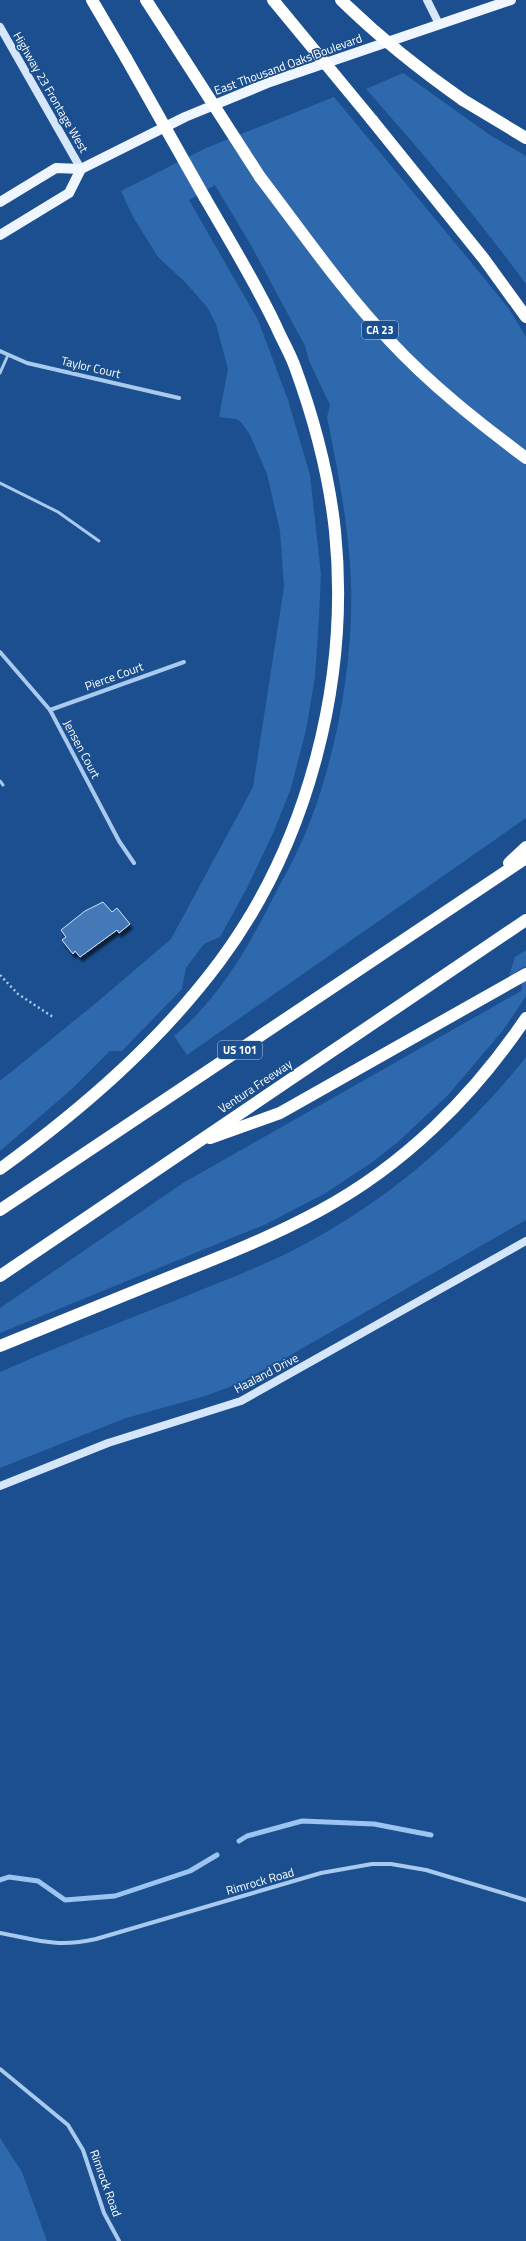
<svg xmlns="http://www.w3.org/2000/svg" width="526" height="2241" font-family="'Titillium Web',sans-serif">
  <defs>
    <filter id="shadow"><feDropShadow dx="2.5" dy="4.5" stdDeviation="1" flood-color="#0009"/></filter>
  </defs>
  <rect width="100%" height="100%" fill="#1b4f8f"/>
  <!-- green -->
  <g fill="#2e69ad">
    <path d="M 403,73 L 490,135 L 526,156 L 526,284 C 476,216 422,152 366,89 Z"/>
    <path d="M 334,97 L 470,261 L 509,309 L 526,337 L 526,818 L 187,1055 L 174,1036 C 218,999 247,950 273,898 C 283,879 294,859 303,839 C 335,765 354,663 351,583 C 349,527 338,471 327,417 L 330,405 L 309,361 L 305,346 L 252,247 L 215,185 L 189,200 L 258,320 L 288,400 L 310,475 L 321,574 L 319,618 L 315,677 L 306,730 L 291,788 L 274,831 L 247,888 L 220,937 L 204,944 L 186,968 L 182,989 L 122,1051 L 110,1051 L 73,1088 L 0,1151 L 0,1081 L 96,1003 L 171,939 L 253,787 L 284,587 L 280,531 L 267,474 L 250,435 L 241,422 L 236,419 L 219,417 L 228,369 L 216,324 L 207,307 L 186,283 L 158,257 L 133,217 L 121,191 L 206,148 Z"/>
    <polygon points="526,950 526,996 504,1029 449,1094 398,1142 371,1163 324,1194 266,1224 0,1333 0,1308 183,1183 521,991 525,966 509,976 515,957"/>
    <path d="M 526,1057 L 526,1220 L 282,1360 L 235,1385 L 205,1396 L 126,1418 L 0,1468 L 0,1372 C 57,1347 115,1324 174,1301 C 217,1283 262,1267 303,1245 C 390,1199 465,1134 526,1057 Z"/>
    <polygon points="0,2138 22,2172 47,2241 0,2241"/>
  </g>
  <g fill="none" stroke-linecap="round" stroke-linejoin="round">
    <!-- stream -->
    <g stroke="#9cc4f0" stroke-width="5">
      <polyline points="239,1841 247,1836 302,1821 374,1824 431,1835"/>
      <polyline points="0,1880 9,1877 38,1881 65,1900 115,1896 190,1871 217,1855"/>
    </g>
  </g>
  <!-- building -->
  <polygon fill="#4478b7" stroke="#cfe3fa" filter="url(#shadow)" points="103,902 112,912 117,908 130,924 119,933 117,930 80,957 75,951 73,954 62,940 66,937 61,930 85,911"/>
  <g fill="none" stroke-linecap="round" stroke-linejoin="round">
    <!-- path -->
    <polyline stroke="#a9c9ee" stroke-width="2.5" stroke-dasharray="2 3" stroke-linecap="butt" points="0,975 18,994 53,1017"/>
    <!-- lane -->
    <g stroke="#a9c9ee" stroke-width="3">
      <polyline points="0,373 8,355"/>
      <polyline points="0,483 58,512 99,541"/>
      <polyline points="0,781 3,785"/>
    </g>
    <!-- street -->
    <g stroke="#a9c9ee" stroke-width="4">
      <polyline points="0,351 27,363 179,398"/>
      <polyline points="0,652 50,710 119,841 134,863"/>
      <polyline points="50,710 184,662"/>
      <path d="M 0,1933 C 38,1940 56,1948 96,1939 L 321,1873 L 372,1864 L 391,1864 L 426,1870 L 526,1900"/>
      <polyline points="0,2069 68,2125 83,2150 104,2213 119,2241"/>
    </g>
    <!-- secondary -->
    <g stroke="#d6e6fa" stroke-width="8">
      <polyline points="427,0 439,24"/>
      <polyline points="0,27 81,169"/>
      <polyline points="0,1486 108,1443 241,1401 526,1241"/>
    </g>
    <!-- primary -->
    <g stroke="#f0f6ff" stroke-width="10">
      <polyline points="0,202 56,168 81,169 185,117 270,82 511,0"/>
      <polyline points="0,235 69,193 81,169"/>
    </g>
    <!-- highway -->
    <g stroke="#fff" stroke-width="12">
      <polyline points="92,0 126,58"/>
      <polyline points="146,0 168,34"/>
      <polyline points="463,100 526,138"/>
      <polyline points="372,120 484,259 526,317"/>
      <path d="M 260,177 C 302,232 342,290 390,341 C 431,385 478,422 526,458"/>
      <polyline points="509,863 526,847"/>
      <polyline points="210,1138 280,1113 526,974"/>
      <path d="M 0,1169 C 82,1109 159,1043 220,961 C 309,841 350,679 335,531 C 329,475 314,419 295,367 C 290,353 282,340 276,326 C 255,282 230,241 205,198"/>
      <polyline points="0,1210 526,858"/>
      <polyline points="0,1276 526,920"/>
      <path d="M 0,1346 C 59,1322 118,1298 177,1274 C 225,1255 273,1236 319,1211 C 403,1166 473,1097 526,1018"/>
    </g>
    <!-- highway-bridge -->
    <g stroke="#fff" stroke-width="12">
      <polyline points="273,0 372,120"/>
      <path d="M 341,0 C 379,37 420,70 463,100"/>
      <polyline points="168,34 260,177"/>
      <polyline points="126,58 205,198"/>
    </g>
  </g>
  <g text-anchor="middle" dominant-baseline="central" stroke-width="3.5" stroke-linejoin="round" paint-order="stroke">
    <!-- shield labels -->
    <g fill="#1b4f8f" stroke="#bbcadd" stroke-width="1">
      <rect x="362" y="321" width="36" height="18" rx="3"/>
      <rect x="218" y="1041" width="44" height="18" rx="3"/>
    </g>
    <g font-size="11" font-weight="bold" fill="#fff">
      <text x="380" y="330">CA 23</text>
      <text x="240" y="1050">US 101</text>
    </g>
    <!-- street labels -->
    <g font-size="12" fill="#fff" stroke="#1b4f8f">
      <text transform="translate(288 64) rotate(-20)">East Thousand Oaks Boulevard</text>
      <text transform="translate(51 92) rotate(60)">Highway 23 Frontage West</text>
      <text transform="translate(91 367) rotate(13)">Taylor Court</text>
      <text transform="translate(114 676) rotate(-20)">Pierce Court</text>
      <text transform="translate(82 749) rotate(62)">Jensen Court</text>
      <text transform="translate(255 1086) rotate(-34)">Ventura Freeway</text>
      <text transform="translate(266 1373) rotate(-28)">Haaland Drive</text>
      <text transform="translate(260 1881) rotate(-16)">Rimrock Road</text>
      <text transform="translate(106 2183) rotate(70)">Rimrock Road</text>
    </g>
  </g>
</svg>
